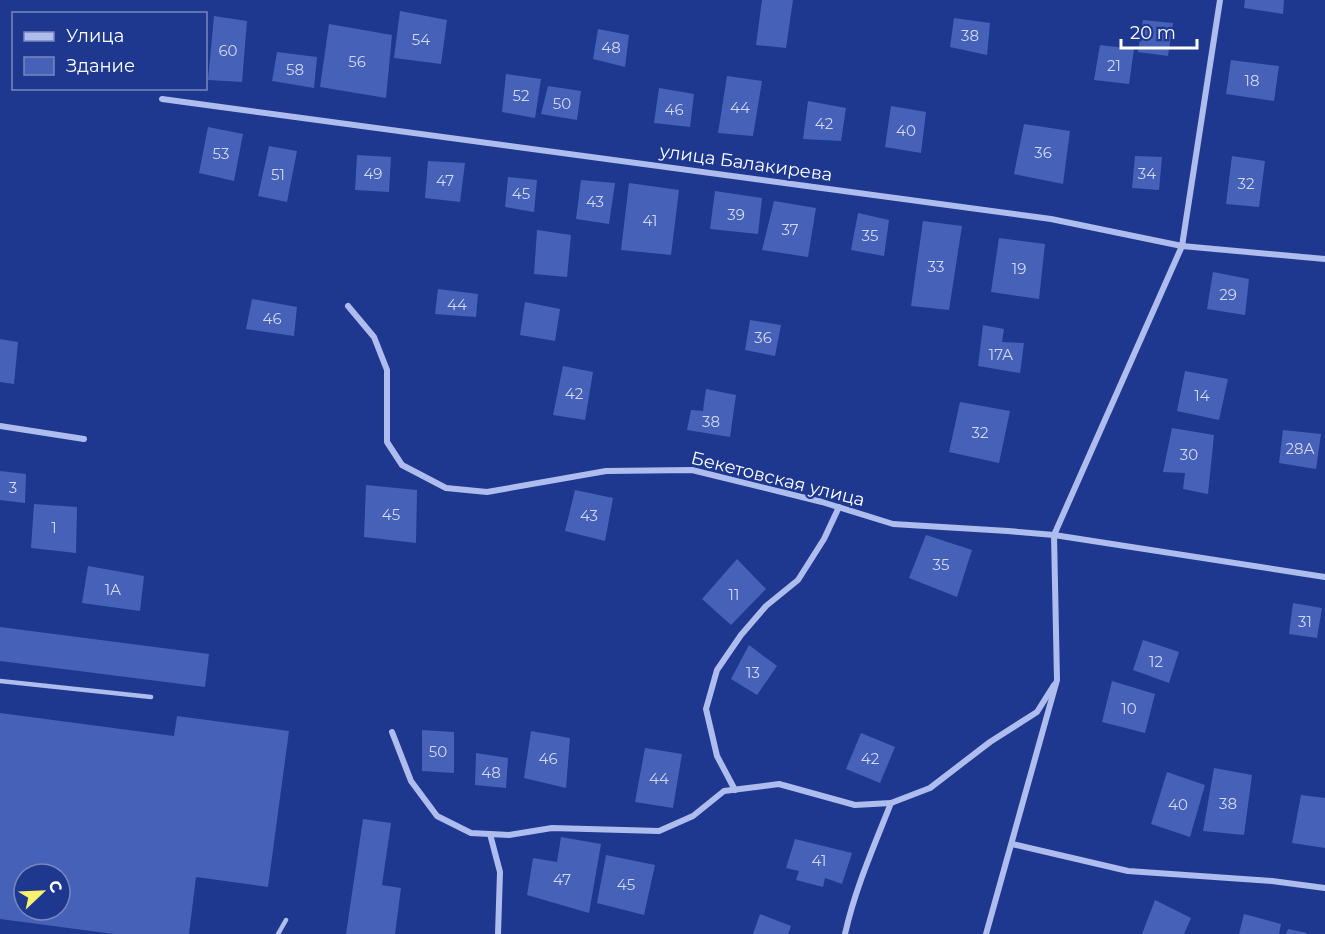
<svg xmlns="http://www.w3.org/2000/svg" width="1325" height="934" font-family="Montserrat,sans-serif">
  <rect width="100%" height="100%" fill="#1e3890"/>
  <!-- building -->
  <g fill="#4661b8" fill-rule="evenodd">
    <polygon points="762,0 793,0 786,48 756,45"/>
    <polygon points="1245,0 1284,0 1283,14 1244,8"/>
    <polygon points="400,11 447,20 441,64 394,58"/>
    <polygon points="214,16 247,21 242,82 208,80"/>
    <polygon points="954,18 990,23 987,55 950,47"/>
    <polygon points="1143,20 1173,23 1168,56 1138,52"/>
    <polygon points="329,24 392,35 386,98 320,87"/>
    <polygon points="598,29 629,35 625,67 593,59"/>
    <polygon points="1100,45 1134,49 1129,84 1094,80"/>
    <polygon points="277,52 317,57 314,88 272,81"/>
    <polygon points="1231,60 1279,66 1274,101 1226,94"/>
    <polygon points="506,74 541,79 535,118 502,112"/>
    <polygon points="727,76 762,81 753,136 718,133"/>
    <polygon points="548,86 581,91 577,120 541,114"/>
    <polygon points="659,88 694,94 690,127 654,123"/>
    <polygon points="808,101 846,108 841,141 803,139"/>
    <polygon points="891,106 926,112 921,153 885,147"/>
    <polygon points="1024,124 1070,131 1063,184 1014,174"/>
    <polygon points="208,127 243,134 234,181 199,173"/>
    <polygon points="269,146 297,151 287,202 258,196"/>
    <polygon points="357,155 391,157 389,192 355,190"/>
    <polygon points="1135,156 1162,157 1159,190 1132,188"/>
    <polygon points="1232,156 1265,161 1259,207 1226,204"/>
    <polygon points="428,161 465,163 460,202 425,198"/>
    <polygon points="508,177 537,180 534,212 505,207"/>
    <polygon points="581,180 615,183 609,224 576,219"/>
    <polygon points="629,183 679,190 671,255 621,250"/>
    <polygon points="715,191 762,198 758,234 710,229"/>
    <polygon points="774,201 816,208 808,257 762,250"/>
    <polygon points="858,213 889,220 884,256 851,250"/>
    <polygon points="923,221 962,226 949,310 911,306"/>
    <polygon points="537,230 571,235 567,277 534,274"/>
    <polygon points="999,238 1045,244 1039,299 991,292"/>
    <polygon points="1213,272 1249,279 1245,315 1207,309"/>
    <polygon points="438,289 478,294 476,317 435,314"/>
    <polygon points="252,299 297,307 294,336 246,329"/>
    <polygon points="525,302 560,309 555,341 520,335"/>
    <polygon points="750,320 781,325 775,356 745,350"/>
    <polygon points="983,325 1004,329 1002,342 1024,343 1020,373 978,366"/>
    <polygon points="0,339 18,342 14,384 0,382"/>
    <polygon points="563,366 593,372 585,420 553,415"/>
    <polygon points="1185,371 1228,379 1219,420 1177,411"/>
    <polygon points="706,389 736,395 730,437 687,430 691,410 703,411"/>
    <polygon points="960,402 1010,411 999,463 949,452"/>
    <polygon points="1172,428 1214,435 1208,494 1183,489 1185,473 1163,472"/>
    <polygon points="1283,430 1321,434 1316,469 1279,463"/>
    <polygon points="0,471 26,474 25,503 0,500"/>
    <polygon points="366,485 417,490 416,543 364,537"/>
    <polygon points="575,490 613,498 605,541 565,531"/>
    <polygon points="34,504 77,507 76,553 31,548"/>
    <polygon points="926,535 972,550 957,597 909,578"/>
    <polygon points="737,559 766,589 731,625 702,599"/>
    <polygon points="88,566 144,576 140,611 82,603"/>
    <polygon points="1293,603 1322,608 1317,638 1289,634"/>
    <polygon points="0,627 209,654 205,687 0,661"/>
    <polygon points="1143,640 1179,652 1169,683 1133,670"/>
    <polygon points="749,645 777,666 757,695 731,679"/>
    <polygon points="1112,681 1155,694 1145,733 1102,722"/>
    <path d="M 0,713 L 174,736 L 177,716 L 289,731 L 268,887 L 196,877 L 189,934 L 114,934 L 0,919 ZM 24,874 L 60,874 L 60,910 L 24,910 Z"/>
    <polygon points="422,730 454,732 454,773 422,771"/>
    <polygon points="531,731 570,738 566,788 524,778"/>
    <polygon points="861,733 895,747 880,783 846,769"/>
    <polygon points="645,748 682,754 673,808 635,802"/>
    <polygon points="476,753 508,758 506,788 475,785"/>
    <polygon points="1214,768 1252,775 1244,835 1203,831"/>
    <polygon points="1167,772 1205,785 1190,837 1151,824"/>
    <polygon points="1301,795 1325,798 1325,848 1292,843"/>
    <polygon points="363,819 391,823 382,885 401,888 395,934 346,934"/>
    <polygon points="561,837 601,844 589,913 527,895 533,858 557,862"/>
    <polygon points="795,839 852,853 842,884 825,878 823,887 796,880 799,871 786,868"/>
    <polygon points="606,855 655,865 644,915 597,903"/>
    <polygon points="1155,900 1191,918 1184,934 1142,934"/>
    <polygon points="760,914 791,926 788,934 753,934"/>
    <polygon points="1244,914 1281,924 1279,934 1239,934"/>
    <polygon points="1288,929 1307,933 1307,934 1286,934"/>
  </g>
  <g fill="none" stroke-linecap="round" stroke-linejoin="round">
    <!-- lane -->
    <g stroke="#aebded" stroke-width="4.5">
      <polyline points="0,681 151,697"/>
      <polyline points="278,934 286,920"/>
    </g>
    <!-- street -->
    <g stroke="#aebded" stroke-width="6">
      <polyline points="162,99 1051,219 1182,246 1325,259"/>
      <polyline points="348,306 374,337 387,370 387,442 402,465 446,488 487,492 606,471 692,470 822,502 893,524 1008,531 1054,535 1325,577"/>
      <polyline points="0,426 84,439"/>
      <polyline points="392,732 411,781 437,816 471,833 509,835 552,828 659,831 693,816 724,791 779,784 855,805 891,803"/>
      <polyline points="735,790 717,756 706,709 717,670 741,635 766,606 798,580 824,539 839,507"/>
      <polyline points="490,834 500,872 498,934"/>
      <polyline points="1012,844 1128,871 1272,881 1325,888"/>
      <path d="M 845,934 C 855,889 874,846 891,803 L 930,788 L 990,742 L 1037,712 L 1054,685"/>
      <polyline points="986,934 1057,680 1054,535 1182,246 1220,0"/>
    </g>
  </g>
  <g text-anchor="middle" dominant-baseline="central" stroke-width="4.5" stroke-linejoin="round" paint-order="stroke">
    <!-- number labels -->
    <g font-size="15" fill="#d1d8ed">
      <text x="970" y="35">38</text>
      <text x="421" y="39">54</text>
      <text x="611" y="47">48</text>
      <text x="228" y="50">60</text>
      <text x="357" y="61">56</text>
      <text x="1114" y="65">21</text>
      <text x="295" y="69">58</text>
      <text x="1252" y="80">18</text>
      <text x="521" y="95">52</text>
      <text x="562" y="103">50</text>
      <text x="740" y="107">44</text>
      <text x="674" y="109">46</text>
      <text x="824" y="123">42</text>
      <text x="906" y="130">40</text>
      <text x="1043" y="152">36</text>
      <text x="221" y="153">53</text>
      <text x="373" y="173">49</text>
      <text x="1147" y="173">34</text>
      <text x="278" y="174">51</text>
      <text x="445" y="180">47</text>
      <text x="1246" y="183">32</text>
      <text x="521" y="193">45</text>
      <text x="595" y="201">43</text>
      <text x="736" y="214">39</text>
      <text x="650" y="220">41</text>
      <text x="790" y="229">37</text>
      <text x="870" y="235">35</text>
      <text x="936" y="266">33</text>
      <text x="1019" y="268">19</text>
      <text x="1228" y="294">29</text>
      <text x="457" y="304">44</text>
      <text x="272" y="318">46</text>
      <text x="763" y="337">36</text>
      <text x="1001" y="354">17А</text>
      <text x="574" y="393">42</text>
      <text x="1202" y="395">14</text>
      <text x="711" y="421">38</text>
      <text x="980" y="432">32</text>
      <text x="1300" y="448">28А</text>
      <text x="1189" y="454">30</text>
      <text x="13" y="487">3</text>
      <text x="391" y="514">45</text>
      <text x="589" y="515">43</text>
      <text x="54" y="527">1</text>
      <text x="941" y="564">35</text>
      <text x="113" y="589">1А</text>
      <text x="734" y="594">11</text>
      <text x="1305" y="621">31</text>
      <text x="1156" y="661">12</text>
      <text x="753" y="672">13</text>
      <text x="1129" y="708">10</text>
      <text x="438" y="751">50</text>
      <text x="548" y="758">46</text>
      <text x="870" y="758">42</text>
      <text x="491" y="772">48</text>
      <text x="659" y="778">44</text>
      <text x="1228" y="803">38</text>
      <text x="1178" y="804">40</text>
      <text x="819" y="860">41</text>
      <text x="562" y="879">47</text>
      <text x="626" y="884">45</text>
    </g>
    <!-- street labels -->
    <g font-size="18" fill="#fff" stroke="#1e3890">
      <text transform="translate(746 163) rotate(8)">улица Балакирева</text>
      <text transform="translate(778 479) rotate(14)">Бекетовская улица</text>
    </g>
  </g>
  <!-- legend -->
  <rect x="12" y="12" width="195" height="78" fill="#1e3890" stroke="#7888bc" stroke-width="1.5"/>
  <rect x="24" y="32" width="30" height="9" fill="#aebded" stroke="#7888bc" stroke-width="1.5"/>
  <text x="66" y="42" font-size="18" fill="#ffffff">Улица</text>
  <rect x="24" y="57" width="30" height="18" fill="#4661b8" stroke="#7888bc" stroke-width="1.5"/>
  <text x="66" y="72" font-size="18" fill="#ffffff">Здание</text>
  <!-- north arrow -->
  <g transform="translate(42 892) rotate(67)"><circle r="28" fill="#1e3890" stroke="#7888bc" stroke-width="1.5"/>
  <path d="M0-4.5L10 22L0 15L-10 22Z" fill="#fcf16d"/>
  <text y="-9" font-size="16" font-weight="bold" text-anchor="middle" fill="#ffffff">С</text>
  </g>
  <!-- scale -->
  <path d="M1121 39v9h76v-9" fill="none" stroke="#ffffff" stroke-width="3"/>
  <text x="1130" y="39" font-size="18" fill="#ffffff" stroke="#1e3890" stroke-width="4.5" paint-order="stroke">20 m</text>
</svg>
